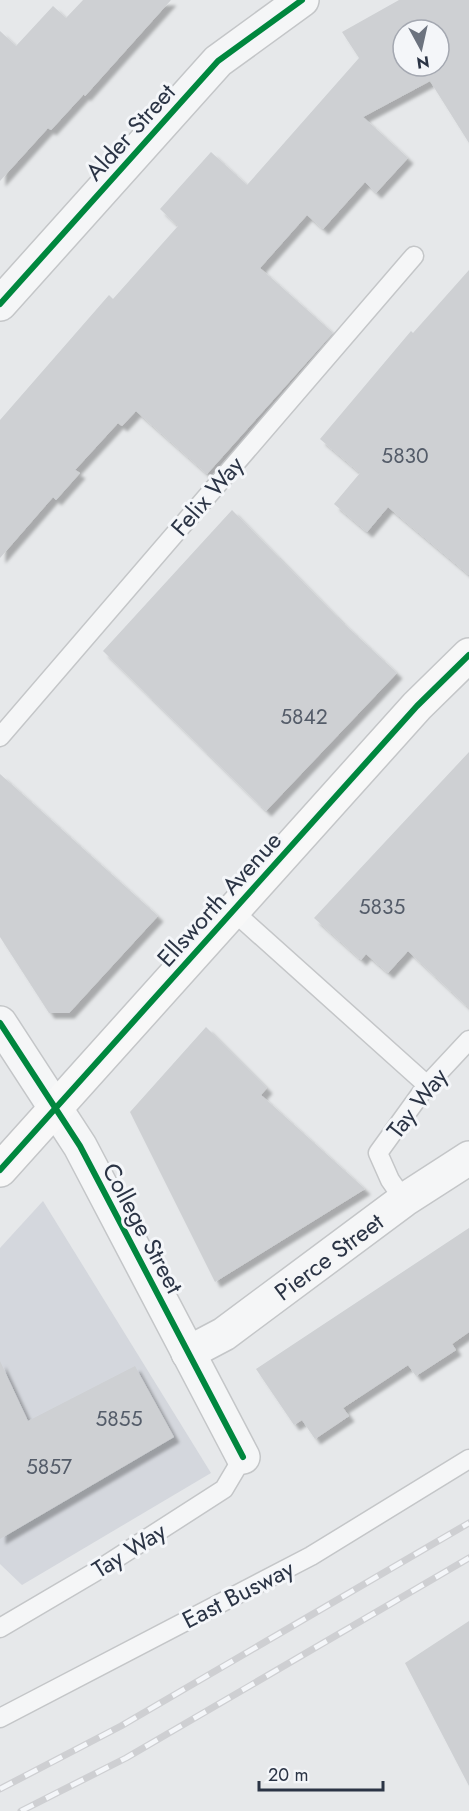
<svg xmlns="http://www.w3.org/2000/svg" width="469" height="1811" font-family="Jost,sans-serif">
  <defs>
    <filter id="shadow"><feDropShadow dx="5.5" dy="5.5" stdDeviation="1.5" flood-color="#0004"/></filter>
  </defs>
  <rect width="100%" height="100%" fill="#e6e8ea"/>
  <!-- built -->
  <polygon fill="#d4d7dd" points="43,1201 211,1473 22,1585 0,1564 0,1248"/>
  <!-- building -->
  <g fill="#ced0d3" fill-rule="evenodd" filter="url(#shadow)">
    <polygon points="83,0 171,0 85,96 84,94 51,130 48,128 0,181 0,31 16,46 53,6 66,18"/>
    <path d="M 399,0 L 469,0 L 469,143 L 430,81 L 363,117 L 408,158 L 376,193 L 365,182 L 323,229 L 307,215 L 260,268 L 333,333 L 207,474 L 136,411 L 122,426 L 118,423 L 75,470 L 80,473 L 56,500 L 53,497 L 0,558 L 0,420 L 109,295 L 113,299 L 178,226 L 160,209 L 211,152 L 247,185 L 359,58 L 342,32 ZM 403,30 L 439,30 L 439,66 L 403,66 Z"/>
    <polygon points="469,270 469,575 388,507 367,532 334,504 360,473 320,439 411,331 413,333"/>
    <polygon points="232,510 343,623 397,673 266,811 103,651"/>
    <polygon points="469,752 469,1008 408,951 388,973 366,954 361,960 314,918"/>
    <polygon points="0,774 158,916 69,1013 49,1013 0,937"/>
    <polygon points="206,1027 267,1088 261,1095 365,1189 215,1282 130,1112"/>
    <polygon points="469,1228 469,1332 452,1344 456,1350 416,1376 408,1365 343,1408 349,1416 315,1439 302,1420 294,1425 256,1369"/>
    <polygon points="0,1361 28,1421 135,1366 174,1437 0,1539"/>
    <polygon points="469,1621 469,1786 405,1663"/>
  </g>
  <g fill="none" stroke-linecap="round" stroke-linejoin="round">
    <!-- lane casing -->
    <g stroke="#c4c6c8" stroke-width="21">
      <g id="lane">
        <polyline points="0,737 414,256"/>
        <polyline points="232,910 427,1085"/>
        <polyline points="404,1200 390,1180 378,1153 427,1085 469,1040"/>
        <polyline points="0,1628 95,1572 224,1489 243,1457"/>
        <polyline points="0,1718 311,1556 469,1459"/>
      </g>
    </g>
    <!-- street casing -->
    <g stroke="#c4c6c8" stroke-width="36">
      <g id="street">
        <polyline points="0,304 218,61 302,0"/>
        <polyline points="0,1023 80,1146 243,1457"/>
        <path id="s1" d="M 188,1353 L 224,1334 L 404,1200 L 469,1158"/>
      </g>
    </g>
    <!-- secondary casing -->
    <g stroke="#c4c6c8" stroke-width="36">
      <polyline id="secondary" points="0,1170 417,706 469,655"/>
    </g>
    <!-- lane -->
    <use href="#lane" stroke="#f5f6f7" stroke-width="18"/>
    <!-- street -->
    <use href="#street" stroke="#f5f6f7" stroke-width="33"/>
    <!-- secondary -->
    <use href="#secondary" stroke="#f8f8f8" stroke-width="33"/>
    <!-- rail casing -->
    <g stroke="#cecfd2" stroke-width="7">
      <g id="rail">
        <polyline points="0,1789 121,1726 469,1523"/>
        <polyline points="21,1811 126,1758 469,1558"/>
      </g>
    </g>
    <!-- rail -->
    <use href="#rail" stroke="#f4f6f9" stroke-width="4.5" stroke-dasharray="14" stroke-linecap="butt"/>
    <!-- cycleway casing -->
    <g stroke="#f4f6f9" stroke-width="10">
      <g id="cycleway">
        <polyline points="0,304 218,61 302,0"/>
        <polyline points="0,1023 80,1146 243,1457"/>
        <polyline points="0,1170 417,706 469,655"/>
      </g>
    </g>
    <!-- cycleway -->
    <use href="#cycleway" stroke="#00873e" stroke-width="6"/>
  </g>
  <g text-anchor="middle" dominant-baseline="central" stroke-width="6" stroke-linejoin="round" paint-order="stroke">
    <!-- number labels -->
    <g font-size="21" fill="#545c69">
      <text x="405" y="456">5830</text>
      <text x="304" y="717">5842</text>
      <text x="382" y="907">5835</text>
      <text x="119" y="1419">5855</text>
      <text x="49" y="1467">5857</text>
    </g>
    <!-- street labels -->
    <g font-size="24" fill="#2b3445" stroke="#f4f6f9">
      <text transform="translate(130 132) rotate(-48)">Alder Street</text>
      <text transform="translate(207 496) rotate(-49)">Felix Way</text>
      <text transform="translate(219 899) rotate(-48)">Ellsworth Avenue</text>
      <text transform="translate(417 1103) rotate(-52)">Tay Way</text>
      <text transform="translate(143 1228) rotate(62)">College Street</text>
      <text stroke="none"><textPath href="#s1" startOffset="171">Pierce Street</textPath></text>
      <text transform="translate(129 1550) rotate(-32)">Tay Way</text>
      <text transform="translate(238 1594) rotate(-27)">East Busway</text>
    </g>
  </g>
  <!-- north arrow -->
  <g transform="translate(421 48) rotate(172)"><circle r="28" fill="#f4f6f9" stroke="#a4a8b1" stroke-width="1.5"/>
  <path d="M0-4.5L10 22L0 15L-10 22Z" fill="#6c737f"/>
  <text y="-9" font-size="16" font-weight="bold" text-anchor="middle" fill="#2b3445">N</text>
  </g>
  <!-- scale -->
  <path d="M259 1781v9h124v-9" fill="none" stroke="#2b3445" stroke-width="3"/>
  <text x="268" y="1781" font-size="18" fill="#2b3445" stroke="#f4f6f9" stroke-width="4.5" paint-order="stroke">20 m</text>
</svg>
